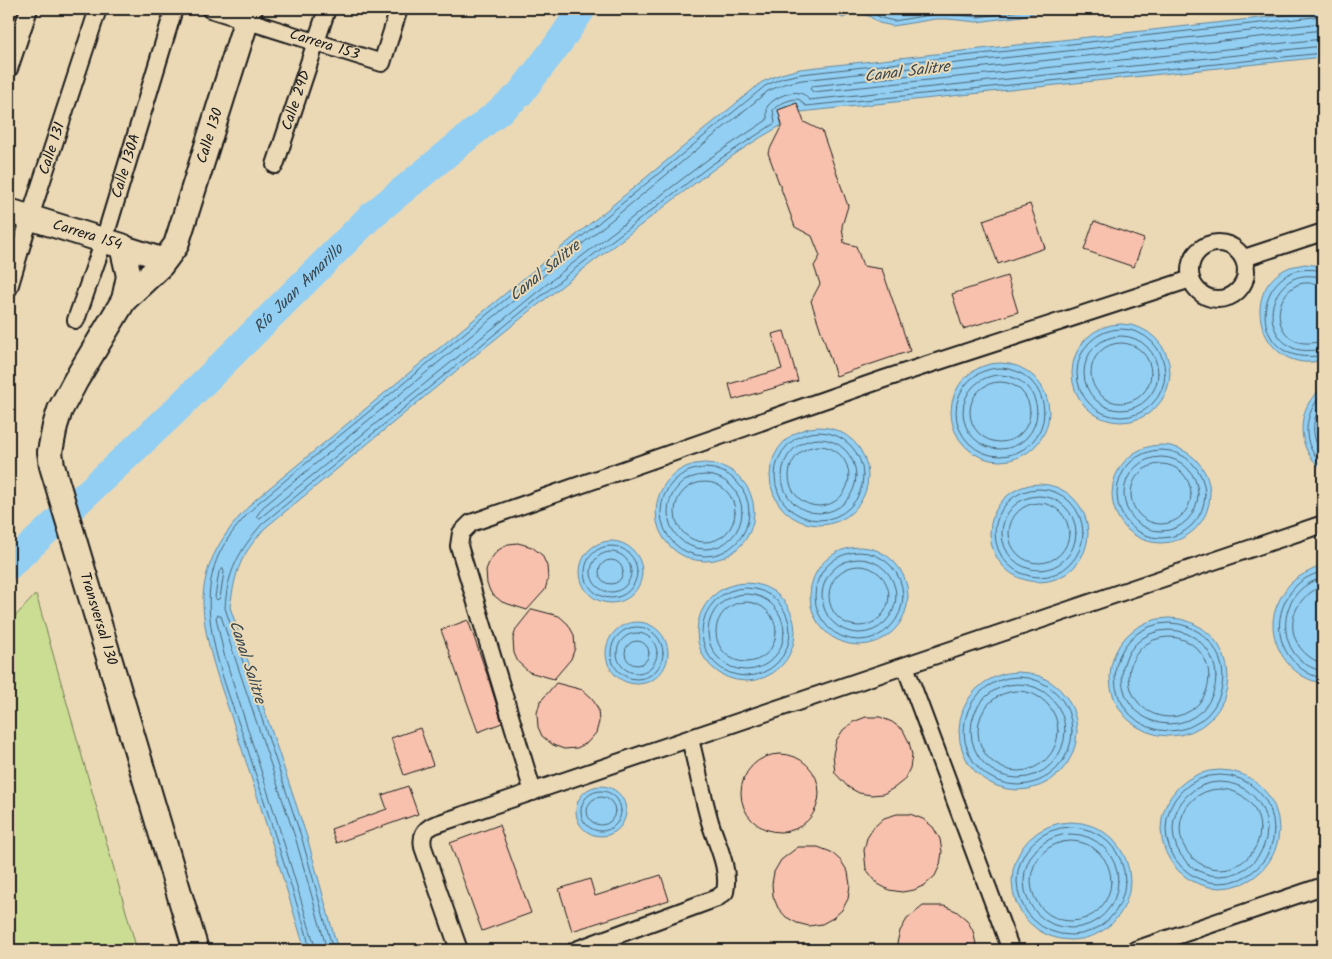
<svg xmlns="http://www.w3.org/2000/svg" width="1332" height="959" font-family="Kalam,sans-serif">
  <rect width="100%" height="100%" fill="#ebd9b6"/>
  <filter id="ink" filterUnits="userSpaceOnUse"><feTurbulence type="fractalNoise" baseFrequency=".02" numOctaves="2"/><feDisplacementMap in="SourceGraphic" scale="10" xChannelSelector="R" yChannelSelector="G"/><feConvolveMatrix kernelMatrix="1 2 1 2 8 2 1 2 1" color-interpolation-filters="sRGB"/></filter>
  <g filter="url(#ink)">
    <!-- green -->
    <polygon fill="#cbdd92" stroke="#747c57" points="36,594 137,950 9,950 9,623"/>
    <!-- water -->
    <g fill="#92cff3" stroke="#63879d">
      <polygon points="823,9 1061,9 1052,9 1022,16 977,22 948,19 935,19 893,26 879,23 869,16 856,12 843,18"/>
      <path d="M 1323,11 L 1323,57 L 800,112 L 797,103 L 778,110 L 782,125 C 724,157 673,201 620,241 C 499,333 383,432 265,528 C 239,558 236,569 230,607 L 307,837 L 338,950 L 305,950 C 284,880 262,810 239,740 C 225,696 202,643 203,597 C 205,557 229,526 256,499 L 762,82 L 781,74 L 800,69 Z"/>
      <path d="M 1305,264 L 1323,266 L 1323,360 C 1263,377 1234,290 1290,267 C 1295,266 1300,265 1305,264 Z"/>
      <circle cx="1121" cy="373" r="49"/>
      <circle cx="1000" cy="412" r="49"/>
      <path d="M 1323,388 L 1323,469 C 1295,451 1295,406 1323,388 Z"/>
      <circle cx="819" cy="476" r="49"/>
      <circle cx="1161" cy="494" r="49"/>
      <circle cx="705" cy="512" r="49"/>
      <circle cx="1039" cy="533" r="49"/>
      <circle cx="611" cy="572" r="31"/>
      <circle cx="859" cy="596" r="49"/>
      <path d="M 1318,567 L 1323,567 L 1323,683 C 1294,680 1272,650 1273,622 C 1274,610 1279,599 1286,589 C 1293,578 1306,573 1318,567 Z"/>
      <circle cx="746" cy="632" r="49"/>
      <circle cx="1169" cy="677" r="59"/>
      <circle cx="637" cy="653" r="31"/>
      <circle cx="1018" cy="731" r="59"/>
      <circle cx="1220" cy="829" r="59"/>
      <circle cx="601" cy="811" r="25"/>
      <circle cx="1071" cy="881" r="59"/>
    </g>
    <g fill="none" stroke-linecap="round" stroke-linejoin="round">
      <!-- shore -->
      <g stroke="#4b6472" stroke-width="1">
        <polyline points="861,9 872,12 881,18 894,21 935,14 948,14 978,17 1033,9"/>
        <path d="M 878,9 C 894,19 911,11 929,9"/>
        <path d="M 1323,23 L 802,80 L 784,84 L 768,91 L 263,507 L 256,517 L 260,518 L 568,267 L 707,160 L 767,120 L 767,107 C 772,99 790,90 800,93 C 804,94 807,97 809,100 L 1323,46"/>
        <polyline points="1323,30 812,86 810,89 813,92 1323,39"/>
        <path d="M 1323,270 C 1313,270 1303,268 1293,272 C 1257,286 1255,342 1292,354 C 1303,358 1312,356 1323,356"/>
        <path d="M 1323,277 C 1313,276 1303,274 1293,279 C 1266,293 1264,334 1293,348 C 1302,352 1313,350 1323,350"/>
        <path d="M 1323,284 C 1314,284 1305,281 1297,285 C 1274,296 1273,331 1296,341 C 1305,345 1314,342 1323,342"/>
        <circle cx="1121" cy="373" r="44"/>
        <circle cx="1121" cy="373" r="37"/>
        <circle cx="1121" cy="373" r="30"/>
        <circle cx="1000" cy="412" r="44"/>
        <circle cx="1000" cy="412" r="37"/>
        <circle cx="1000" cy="412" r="30"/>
        <path d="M 1323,394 C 1303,412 1300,447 1323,463"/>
        <path d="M 1323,403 C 1310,420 1311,438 1323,455"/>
        <circle cx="819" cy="476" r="44"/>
        <circle cx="819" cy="476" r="37"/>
        <circle cx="819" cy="476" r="30"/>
        <circle cx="1161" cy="494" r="44"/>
        <circle cx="1161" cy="494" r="37"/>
        <circle cx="1161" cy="494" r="30"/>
        <circle cx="705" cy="512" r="44"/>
        <circle cx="705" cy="512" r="37"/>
        <circle cx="705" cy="512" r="30"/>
        <circle cx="1039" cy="533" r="44"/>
        <circle cx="1039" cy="533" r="37"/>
        <circle cx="1039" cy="533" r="30"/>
        <circle cx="611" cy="572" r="26"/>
        <circle cx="859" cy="596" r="44"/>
        <circle cx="611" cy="572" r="20"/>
        <circle cx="859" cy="596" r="37"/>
        <circle cx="611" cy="572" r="12"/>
        <circle cx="859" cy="596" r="30"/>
        <polygon points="223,569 224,572 220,598 217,600 215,597 219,572"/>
        <path d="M 1323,572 C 1315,573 1305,578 1299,583 C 1275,605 1272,641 1296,664 C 1303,671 1313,677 1323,678"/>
        <path d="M 1323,578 C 1273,589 1273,662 1323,671"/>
        <path d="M 1323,586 C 1283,601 1282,649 1323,664"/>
        <circle cx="746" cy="632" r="44"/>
        <circle cx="746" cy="632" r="38"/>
        <circle cx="746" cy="632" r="30"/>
        <circle cx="1169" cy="677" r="54"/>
        <circle cx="637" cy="653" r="26"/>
        <circle cx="1169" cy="677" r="47"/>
        <circle cx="637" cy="653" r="20"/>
        <circle cx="1169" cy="677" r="40"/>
        <circle cx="637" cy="653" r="12"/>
        <circle cx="1018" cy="731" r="54"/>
        <circle cx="1018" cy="731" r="47"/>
        <circle cx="1018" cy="731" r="40"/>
        <circle cx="1220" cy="829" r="54"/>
        <circle cx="1220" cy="829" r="47"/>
        <circle cx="1220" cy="829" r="40"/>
        <circle cx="601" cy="811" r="20"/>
        <circle cx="601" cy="811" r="14"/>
        <circle cx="1071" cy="881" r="54"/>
        <circle cx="1071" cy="881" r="47"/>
        <circle cx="1071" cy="881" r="40"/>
        <path d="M 309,950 C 308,931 298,910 293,892 C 278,844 262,795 247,747 C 230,696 198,625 213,571 C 220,543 240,522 259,502 L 765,86 L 782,78 L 801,74 L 1323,16"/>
        <polyline points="316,950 283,840 224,654 217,622 216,617 218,615 221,616 296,840 327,950"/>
        <path d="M 333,950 L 302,839 L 225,608 C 227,572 239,551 262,524 L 572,271 L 711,165 L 775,123 L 773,110 C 776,105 795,96 800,100 C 802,102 803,104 806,106 L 1323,53"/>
      </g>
      <!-- river -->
      <path stroke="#92cff3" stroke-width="28" id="s1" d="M 9,566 L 173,413 L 371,216 L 519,95 L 558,44 L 582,9"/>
    </g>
    <!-- building -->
    <g fill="#f8c1ad" stroke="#1c1c1c">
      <polygon points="797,103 804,122 822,131 848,206 842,226 844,243 856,246 863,266 882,269 910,351 836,376 811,301 820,284 814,266 820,256 812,236 795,227 768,153 782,125 778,110"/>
      <polygon points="1030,204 1045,248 998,264 983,220"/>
      <polygon points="1094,221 1144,239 1134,267 1084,250"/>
      <polygon points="1007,276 1018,312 963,329 952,294"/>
      <polygon points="784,331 798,381 733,400 729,384 782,369 772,334"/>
      <polygon points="518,543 532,547 542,555 547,566 548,579 545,590 527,610 502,602 491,593 487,584 486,570 490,560 497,551 508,544"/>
      <polygon points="532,609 559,616 568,624 574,635 575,648 571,659 554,679 529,672 518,662 514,653 513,639 516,629"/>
      <polygon points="468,620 488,677 502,723 478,732 441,630"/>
      <polygon points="556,683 583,690 592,698 598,709 599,722 596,733 587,743 577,748 564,749 553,745 542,736 538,727 537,713 540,702"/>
      <polygon points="866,717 880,717 892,722 903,730 909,742 912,755 910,768 904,780 894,788 883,794 871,795 859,793 848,787 835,773 833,754 836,741 843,730 853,722"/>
      <polygon points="420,728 433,765 404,775 391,738"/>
      <circle cx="780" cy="793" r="39"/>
      <polygon points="408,786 418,814 336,843 331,829 387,809 382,795"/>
      <polygon points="897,814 910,814 923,819 933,827 940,839 942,852 940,865 935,876 925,885 914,890 902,892 889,890 878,884 866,869 864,850 867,838 874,827 884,818"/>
      <polygon points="499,825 531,913 482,931 450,843"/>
      <polygon points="798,847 818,847 831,852 841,861 848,872 850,885 848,899 842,910 833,918 822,924 809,926 797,923 786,917 778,908 773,896 772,884 774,872 781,860"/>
      <polygon points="661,875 669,900 572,931 559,889 590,879 595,896"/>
      <polygon points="923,906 944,906 956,911 967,920 973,931 976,944 975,950 898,950 897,943 900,931 907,919"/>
    </g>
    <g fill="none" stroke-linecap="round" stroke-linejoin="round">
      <!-- minor casing -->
      <g stroke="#1c1c1c" stroke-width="20">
        <g id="minor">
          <path id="s2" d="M 210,9 L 382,63 L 399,9"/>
          <polyline points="9,69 29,9"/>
          <path id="s3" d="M 275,165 L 327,9"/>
          <circle cx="1218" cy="271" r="28"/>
          <polyline points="1244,258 1323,232"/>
          <path id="s4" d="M 9,288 L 30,217 L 98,9"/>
          <path id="s5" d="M 76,320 L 104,240 L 174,9"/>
          <polyline points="905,666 1011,950"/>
          <polyline points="533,792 459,546 461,533 471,523 884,379 1191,279"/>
          <path d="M 459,950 L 423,847 C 421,835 424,830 434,825 L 1323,524"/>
          <path d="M 576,950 L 717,898 L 725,892 C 730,868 717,845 710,822 C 702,794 697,766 690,739"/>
          <polyline points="1135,950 1323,886"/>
        </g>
      </g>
      <!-- tertiary casing -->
      <g stroke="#1c1c1c" stroke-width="25">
        <polyline id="tertiary" points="122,246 166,260"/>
      </g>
      <!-- secondary casing -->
      <g stroke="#1c1c1c" stroke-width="28">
        <g id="secondary">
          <path id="s6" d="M 9,211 L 122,246 L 129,276 L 124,300"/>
          <path id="s7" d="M 196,950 L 52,466 L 50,452 L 55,426 L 60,410 L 76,380 L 124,300 L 161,265 L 176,245 L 250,9"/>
        </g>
      </g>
      <!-- minor -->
      <use href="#minor" stroke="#ebd9b6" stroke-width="16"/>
      <!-- tertiary -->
      <use href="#tertiary" stroke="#ebd9b6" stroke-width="21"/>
      <!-- secondary -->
      <use href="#secondary" stroke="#ebd9b6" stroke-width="24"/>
    </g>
  </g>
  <g text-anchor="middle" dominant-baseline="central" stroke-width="4" stroke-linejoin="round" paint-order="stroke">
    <!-- street labels -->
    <g font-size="15" fill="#1c1c1c" stroke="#ebd9b6">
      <text stroke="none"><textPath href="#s2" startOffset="120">Carrera 153</textPath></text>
      <text stroke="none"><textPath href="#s3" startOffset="68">Calle 29D</textPath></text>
      <text stroke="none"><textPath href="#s7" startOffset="880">Calle 130</textPath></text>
      <text stroke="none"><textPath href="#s4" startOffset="146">Calle 131</textPath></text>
      <text stroke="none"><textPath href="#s5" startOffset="162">Calle 130A</textPath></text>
      <text stroke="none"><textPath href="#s6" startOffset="82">Carrera 154</textPath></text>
      <text transform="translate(98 619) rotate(73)">Transversal 130</text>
    </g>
    <!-- water labels -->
    <g font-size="16" font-style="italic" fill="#3a4952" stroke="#ebd9b6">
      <text transform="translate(907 72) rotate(-7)">Canal Salitre</text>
      <text transform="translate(545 271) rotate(-39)">Canal Salitre</text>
      <text stroke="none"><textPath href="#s1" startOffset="401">Río Juan Amarillo</textPath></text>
      <text transform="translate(247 662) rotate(72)">Canal Salitre</text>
    </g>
  </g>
  <!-- margin -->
  <rect width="1332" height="959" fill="none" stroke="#ebd9b6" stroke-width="30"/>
  <rect x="15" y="15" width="1302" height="929" fill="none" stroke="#1c1c1c" stroke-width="2" filter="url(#ink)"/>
</svg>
